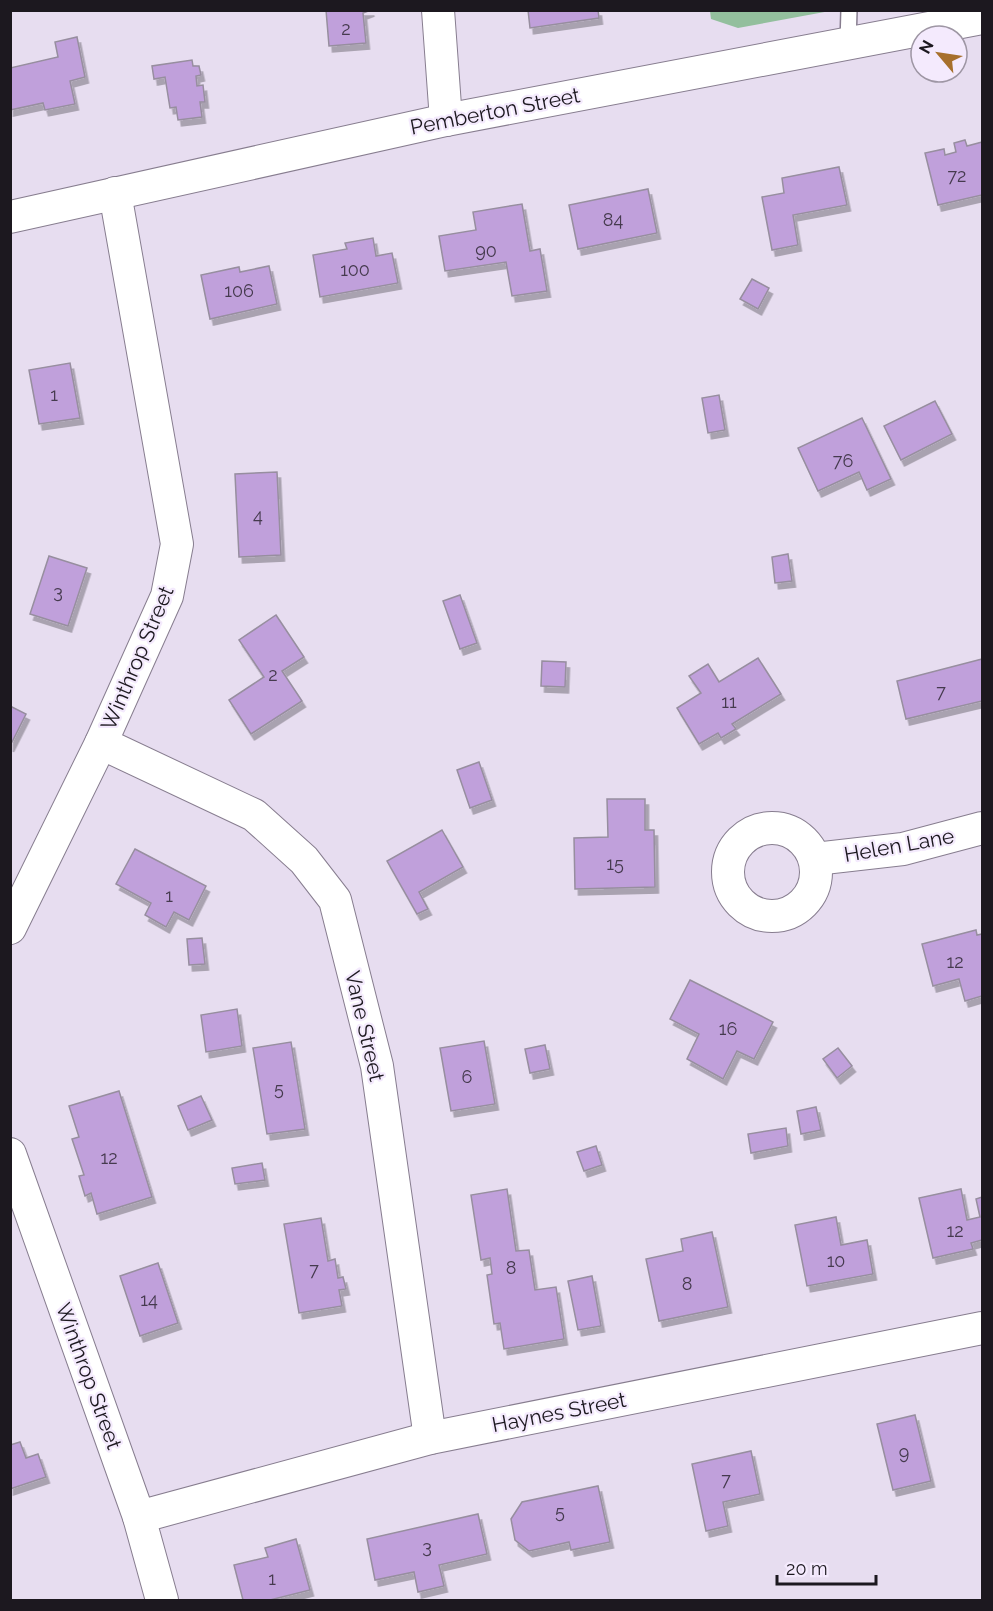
<svg xmlns="http://www.w3.org/2000/svg" width="993" height="1611" font-family="Raleway,sans-serif">
  <defs>
    <filter id="shadow"><feDropShadow dx="3.5" dy="6" stdDeviation="0" flood-color="#0004"/></filter>
  </defs>
  <rect width="100%" height="100%" fill="#e7ddf0"/>
  <!-- green -->
  <polygon fill="#93bf9d" points="710,11 710,10 830,11 738,28 711,19"/>
  <!-- building -->
  <g fill="#c0a0db" stroke="#978e9f" stroke-width="1.5" filter="url(#shadow)">
    <polygon points="326,10 371,10 363,13 366,43 329,46"/>
    <polygon points="528,10 598,10 599,18 530,28"/>
    <polygon points="77,37 85,77 70,81 75,104 45,110 43,103 10,110 10,68 58,57 55,42"/>
    <polygon points="192,60 193,66 199,66 201,75 196,76 197,86 203,85 205,102 200,102 202,117 178,120 176,107 170,108 165,77 154,79 152,66"/>
    <polygon points="965,140 967,146 982,142 982,195 938,205 925,153 944,149 945,155 956,152 954,143"/>
    <polygon points="839,167 847,205 793,215 798,245 772,250 762,197 784,193 782,178"/>
    <polygon points="648,189 657,233 578,249 569,205"/>
    <polygon points="522,204 530,251 540,249 547,291 512,296 506,262 445,271 439,236 476,230 473,212"/>
    <polygon points="373,238 376,256 392,253 398,283 320,297 313,255 347,249 345,243"/>
    <polygon points="269,266 277,304 210,319 201,275 239,267 240,272"/>
    <polygon points="752,279 769,288 758,309 740,299"/>
    <polygon points="70,363 80,418 39,424 29,370"/>
    <polygon points="719,395 725,430 708,433 702,398"/>
    <polygon points="935,401 952,434 901,460 884,426"/>
    <polygon points="862,418 891,479 867,490 859,472 818,491 798,448"/>
    <polygon points="277,472 281,555 239,557 235,474"/>
    <polygon points="788,554 792,581 775,583 772,557"/>
    <polygon points="49,556 87,568 68,626 30,614"/>
    <polygon points="460,595 477,643 460,649 443,601"/>
    <polygon points="276,615 304,657 282,671 302,701 251,734 229,700 264,677 239,640"/>
    <polygon points="758,658 781,694 732,724 736,729 721,738 718,733 699,744 677,708 701,693 689,676 708,664 719,682"/>
    <polygon points="982,659 982,701 906,719 897,681"/>
    <polygon points="542,661 566,662 565,687 541,686"/>
    <polygon points="10,706 26,714 10,746"/>
    <polygon points="479,762 492,800 470,808 457,770"/>
    <polygon points="607,799 645,799 645,830 654,830 655,887 575,889 574,838 608,837"/>
    <polygon points="442,830 463,867 419,892 428,909 417,914 387,861"/>
    <polygon points="135,849 206,886 189,920 174,912 166,927 145,915 151,903 116,884"/>
    <polygon points="976,930 977,935 982,934 982,996 965,1001 959,979 933,986 922,944"/>
    <polygon points="202,938 205,964 189,965 187,939"/>
    <polygon points="690,980 773,1022 754,1059 737,1051 723,1079 687,1059 699,1034 670,1019"/>
    <polygon points="237,1009 242,1046 206,1052 201,1015"/>
    <polygon points="484,1041 495,1104 451,1111 440,1048"/>
    <polygon points="291,1042 305,1129 267,1134 253,1048"/>
    <polygon points="545,1045 550,1069 530,1073 525,1049"/>
    <polygon points="838,1048 852,1066 837,1078 823,1059"/>
    <polygon points="119,1091 152,1197 97,1214 91,1193 85,1196 79,1176 84,1175 72,1139 79,1137 69,1106"/>
    <polygon points="201,1096 212,1120 188,1130 178,1106"/>
    <polygon points="816,1107 821,1130 801,1134 797,1111"/>
    <polygon points="786,1128 788,1146 751,1153 748,1134"/>
    <polygon points="596,1146 602,1165 584,1171 577,1152"/>
    <polygon points="262,1163 265,1180 235,1184 232,1168"/>
    <polygon points="507,1189 516,1251 529,1250 535,1290 556,1287 564,1339 504,1349 500,1323 494,1324 487,1275 492,1274 490,1258 481,1260 471,1195"/>
    <polygon points="961,1189 967,1220 980,1217 976,1199 982,1197 982,1240 971,1243 973,1249 933,1258 919,1198"/>
    <polygon points="836,1217 841,1245 867,1240 873,1274 807,1286 795,1225"/>
    <polygon points="321,1218 328,1261 335,1259 338,1278 343,1277 346,1289 339,1290 342,1306 299,1313 284,1224"/>
    <polygon points="712,1232 728,1307 659,1321 646,1259 683,1251 681,1239"/>
    <polygon points="158,1263 178,1323 140,1336 120,1276"/>
    <polygon points="592,1276 601,1326 578,1330 568,1281"/>
    <polygon points="915,1415 931,1481 893,1490 877,1424"/>
    <polygon points="20,1442 26,1458 38,1454 46,1477 10,1489 10,1445"/>
    <polygon points="751,1451 760,1494 723,1502 728,1526 706,1531 692,1464"/>
    <polygon points="598,1486 610,1542 571,1550 569,1542 529,1551 515,1540 511,1519 522,1502"/>
    <polygon points="478,1514 487,1554 439,1565 444,1586 418,1592 414,1572 375,1580 367,1539"/>
    <polygon points="296,1539 310,1590 270,1600 243,1600 234,1565 268,1557 265,1548"/>
  </g>
  <g fill="none" stroke-linecap="round" stroke-linejoin="round">
    <!-- lane casing -->
    <g stroke="#877d8f" stroke-width="18">
      <polyline id="lane" points="848,43 849,10"/>
    </g>
    <!-- street casing -->
    <g stroke="#877d8f" stroke-width="34">
      <g id="street">
        <polyline points="438,10 446,120"/>
        <polyline points="10,217 446,120 982,18"/>
        <polyline points="101,743 254,815 304,860 335,900 377,1066 430,1438"/>
        <circle cx="772" cy="872" r="44"/>
        <polyline points="815,859 903,849 982,828"/>
        <polyline points="10,928 101,743 167,596 177,544 115,193"/>
        <polyline points="10,1154 139,1517 162,1600"/>
        <polyline points="139,1517 430,1438 982,1328"/>
      </g>
    </g>
    <!-- lane -->
    <use href="#lane" stroke="#fff" stroke-width="15"/>
    <!-- street -->
    <use href="#street" stroke="#fff" stroke-width="32"/>
  </g>
  <g text-anchor="middle" dominant-baseline="central" stroke-width="4.5" stroke-linejoin="round" paint-order="stroke">
    <!-- number labels -->
    <g font-size="18" fill="#453a4e">
      <text x="346" y="28">2</text>
      <text x="957" y="175">72</text>
      <text x="613" y="219">84</text>
      <text x="486" y="250">90</text>
      <text x="355" y="269">100</text>
      <text x="239" y="290">106</text>
      <text x="54" y="394">1</text>
      <text x="843" y="460">76</text>
      <text x="258" y="515">4</text>
      <text x="58" y="591">3</text>
      <text x="273" y="674">2</text>
      <text x="941" y="691">7</text>
      <text x="729" y="701">11</text>
      <text x="615" y="863">15</text>
      <text x="169" y="895">1</text>
      <text x="955" y="961">12</text>
      <text x="728" y="1028">16</text>
      <text x="467" y="1076">6</text>
      <text x="279" y="1088">5</text>
      <text x="109" y="1157">12</text>
      <text x="955" y="1230">12</text>
      <text x="836" y="1260">10</text>
      <text x="511" y="1267">8</text>
      <text x="314" y="1269">7</text>
      <text x="687" y="1283">8</text>
      <text x="149" y="1299">14</text>
      <text x="904" y="1452">9</text>
      <text x="726" y="1479">7</text>
      <text x="560" y="1511">5</text>
      <text x="427" y="1546">3</text>
      <text x="272" y="1578">1</text>
    </g>
    <!-- street labels -->
    <g font-size="21" fill="#1c181f" stroke="#f4eafd">
      <text transform="translate(495 111) rotate(-11)">Pemberton Street</text>
      <text transform="translate(137 658) rotate(-67)">Winthrop Street</text>
      <text transform="translate(899 845) rotate(-10)">Helen Lane</text>
      <text transform="translate(365 1026) rotate(77)">Vane Street</text>
      <text transform="translate(89 1376) rotate(70)">Winthrop Street</text>
      <text transform="translate(559 1412) rotate(-11)">Haynes Street</text>
    </g>
  </g>
  <!-- border -->
  <rect width="993" height="1611" fill="none" stroke="#1c181f" stroke-width="24"/>
  <!-- north arrow -->
  <g transform="translate(939 54) rotate(299)"><circle r="28" fill="#f4eafd" stroke="#9e96a4" stroke-width="1.5"/>
  <path d="M0-4.5L10 22L0 15L-10 22Z" fill="#a7702c"/>
  <text y="-9" font-size="16" font-weight="bold" text-anchor="middle" fill="#1c181f">N</text>
  </g>
  <!-- scale -->
  <path d="M777 1575v9h99v-9" fill="none" stroke="#1c181f" stroke-width="3"/>
  <text x="786" y="1575" font-size="18" fill="#1c181f" stroke="#f4eafd" stroke-width="4.5" paint-order="stroke">20 m</text>
</svg>
